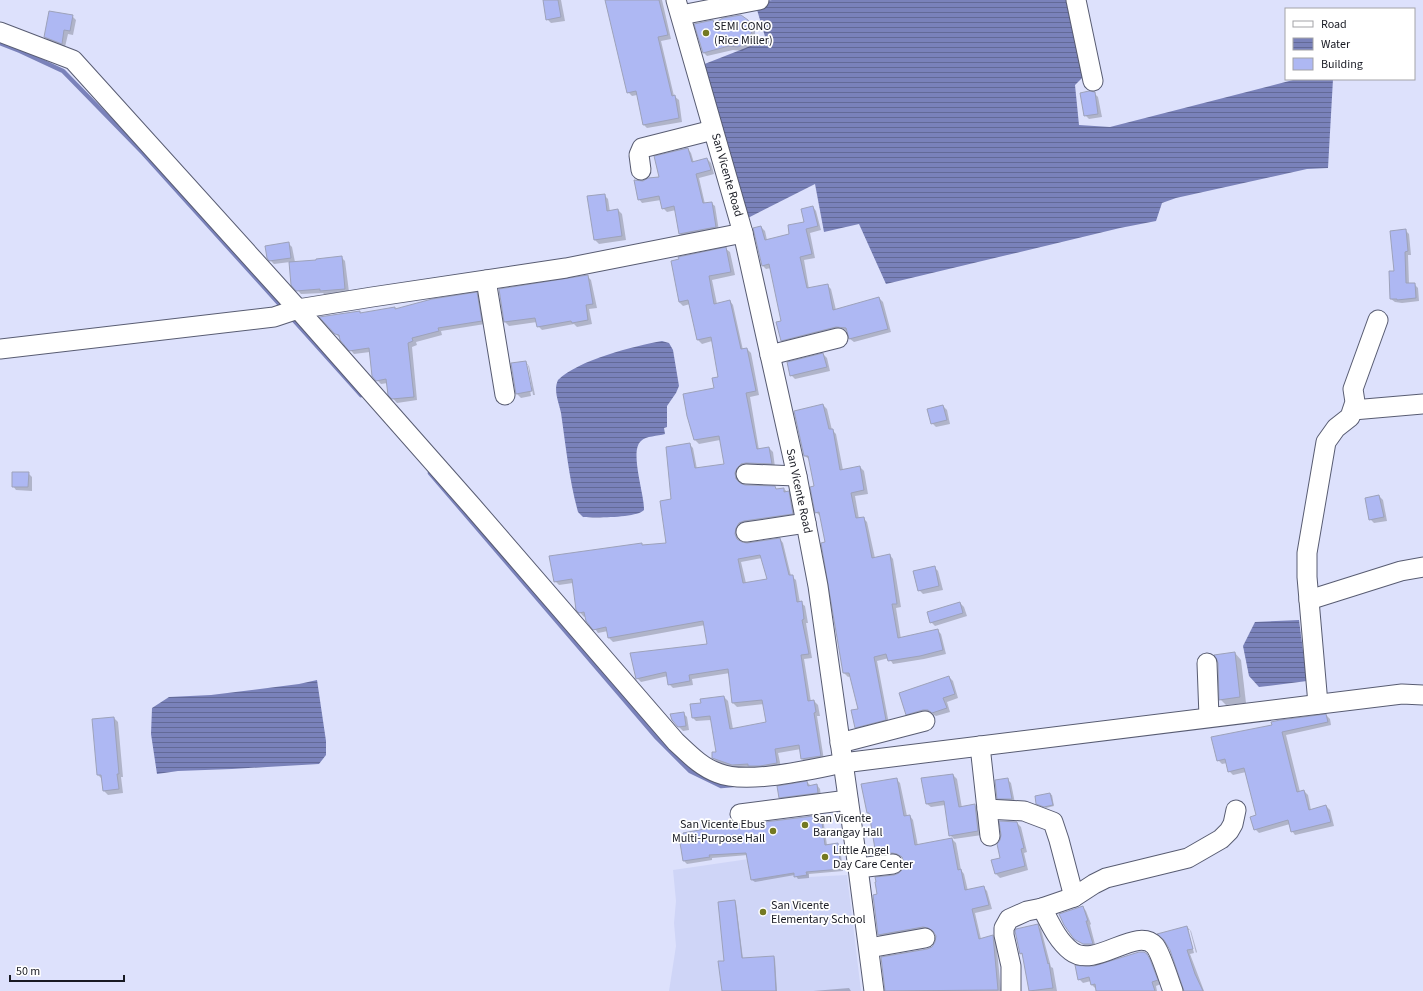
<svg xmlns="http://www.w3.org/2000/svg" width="1423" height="991" font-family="'Source Sans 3',sans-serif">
  <defs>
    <pattern id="water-rules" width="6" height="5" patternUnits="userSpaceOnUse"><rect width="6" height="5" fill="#7a82ba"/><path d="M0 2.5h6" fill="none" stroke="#636a97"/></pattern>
  </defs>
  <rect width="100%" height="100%" fill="#dde1fc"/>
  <!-- built -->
  <polygon fill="#cfd5f7" points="804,851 809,877 847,875 861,991 669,991 676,946 674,923 676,901 673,870"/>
  <!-- water -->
  <g fill="url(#water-rules)">
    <polygon points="772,0 1070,0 1085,75 1075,85 1079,125 1110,127 1293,80 1333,79 1328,168 1307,169 1176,198 1162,203 1156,221 1120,228 886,284 859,224 824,232 815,184 742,221 702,65 766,40 755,3"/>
    <path d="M 662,341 L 669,343 L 673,350 L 679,386 L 676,393 L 667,406 L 667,427 L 664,428 L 665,434 C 658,436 646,436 641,441 C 629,451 645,496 644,510 C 637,518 594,518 583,517 L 578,512 C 569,479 566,447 561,413 C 559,403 553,390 558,380 C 578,360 634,346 662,341 Z"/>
    <polygon points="1299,620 1307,681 1259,687 1249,676 1243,646 1255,622"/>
    <polygon points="317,680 326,741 326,755 319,764 232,769 178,771 157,774 151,734 152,708 169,697 211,695 299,684"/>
  </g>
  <!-- shadow -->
  <g fill="#0003" fill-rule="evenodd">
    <polygon points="544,0 561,0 565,21 551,23 547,19"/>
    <polygon points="606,0 662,0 671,39 661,41 674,96 679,100 682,122 647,128 644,125 637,95 632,96 628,92"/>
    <polygon points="72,16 76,20 73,35 68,34 65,47 49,41 45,37"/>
    <polygon points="713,21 715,24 748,21 755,30 755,36 752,46 742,51 733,50 707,56 703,52"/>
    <polygon points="1094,93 1098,97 1102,117 1089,119 1085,115"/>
    <polygon points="688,149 691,153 694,163 707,159 711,163 714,174 699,178 705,204 711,203 715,206 719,231 684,238 680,234 676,210 667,212 663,208 661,200 642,203 639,199 643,182 660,177"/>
    <polygon points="604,195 608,199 610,212 618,210 622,214 626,240 599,244 595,240 589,197"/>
    <polygon points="813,207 816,211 821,230 810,233 815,258 804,260 809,289 827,285 831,289 836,310 879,298 883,302 891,332 854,342 850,339 848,331 840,331 786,344 782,340 783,322 771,268 766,269 763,266 761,227 765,231 767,240 791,235 805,223"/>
    <polygon points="1405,230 1409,234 1411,255 1408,255 1409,284 1414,284 1418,288 1419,301 1402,303 1395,302 1391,299 1395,271"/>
    <polygon points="288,243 292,247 295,262 318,261 341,257 345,261 349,292 325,295 323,293 301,294 292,284 290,262 274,264 268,258"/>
    <path d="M 726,249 L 730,252 L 735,275 L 712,280 L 717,304 L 730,301 L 733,305 L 743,350 L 747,349 L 751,353 L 759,395 L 750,397 L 759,450 L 769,448 L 773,452 L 775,467 L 739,478 L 740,484 L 745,486 L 775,487 L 777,490 L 784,489 L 792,496 L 796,518 L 740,532 L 739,539 L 740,542 L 747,544 L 780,539 L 783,543 L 791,576 L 796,580 L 800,603 L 801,603 L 805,606 L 808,623 L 806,623 L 812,658 L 804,659 L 811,702 L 814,701 L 818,705 L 820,716 L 817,716 L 824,760 L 806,763 L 802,759 L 801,749 L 778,753 L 781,767 L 737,769 L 717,762 L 713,758 L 717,752 L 711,720 L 696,721 L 692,717 L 702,704 L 724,697 L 728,701 L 733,729 L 767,723 L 764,704 L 737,707 L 733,703 L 730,673 L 692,679 L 693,685 L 673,688 L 669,684 L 668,676 L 641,682 L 637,678 L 708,645 L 705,625 L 613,642 L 609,638 L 608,631 L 598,633 L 586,616 L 584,617 L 577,609 L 573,583 L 559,585 L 555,581 L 643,546 L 667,544 L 672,500 L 689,444 L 693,448 L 697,469 L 725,465 L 720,440 L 699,444 L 695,440 L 720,378 L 712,341 L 702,344 L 698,340 L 690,304 L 683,306 L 679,302 ZM 762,558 L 768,580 L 746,583 L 741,562 Z"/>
    <polygon points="587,276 591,280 597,308 589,309 592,324 577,327 574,324 542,330 538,326 537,322 509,326 505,322"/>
    <polygon points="477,294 480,297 485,324 441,331 442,335 416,342 417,345 412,347 417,400 397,403 389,394 388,383 381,384 373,376 370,352 354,354 336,334 360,312 362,314 395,308 396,310"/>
    <polygon points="823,354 827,358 830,371 795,379 791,375"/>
    <polygon points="525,362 529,366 535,395 533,395 528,365 526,365 531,396 521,398 517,394"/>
    <polygon points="823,405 827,409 832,430 836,434 843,470 860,467 864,471 868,494 855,496 859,519 863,518 867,522 875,558 890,555 893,559 901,607 896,608 901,639 937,630 941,634 946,654 924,659 893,664 889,658 877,661 889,724 860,731 856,727 859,710 851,676 848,677 844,673 826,543 821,517 816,512 815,487 810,460 805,456"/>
    <polygon points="943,406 947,410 950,424 936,427 932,423"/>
    <polygon points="28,473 32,477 32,491 16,490 13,486"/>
    <polygon points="1379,496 1383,500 1387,521 1374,523 1370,519"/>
    <polygon points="934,567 938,571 943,590 923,594 919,590"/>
    <polygon points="960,603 964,607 967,616 935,626 931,622"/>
    <polygon points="1235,653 1241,660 1246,703 1226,705 1220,699 1219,662"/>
    <polygon points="949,677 953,681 958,698 947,702 950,712 936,716 932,714 927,714 911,718 907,714"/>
    <polygon points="683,713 687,717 689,730 683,731 678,726"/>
    <polygon points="1326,715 1330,719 1331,725 1286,735 1300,792 1304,791 1308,795 1311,810 1326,806 1330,810 1334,826 1295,835 1292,831 1290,824 1259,833 1255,829 1257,816 1246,772 1233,775 1229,771 1227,763 1222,764 1218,760 1213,738"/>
    <polygon points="114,718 118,722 123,777 121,777 123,793 108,795 104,791 102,779 98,775"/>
    <polygon points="953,775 957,779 962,808 975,805 979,809 982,835 954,839 950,835 945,805 931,807 927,804"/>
    <polygon points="896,779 900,783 907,816 910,816 913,820 918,846 952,839 956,843 961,870 964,874 968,891 983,887 987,891 992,909 975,913 981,939 993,936 996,940 1001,991 886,991 928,950 932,947 936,942 937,936 933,931 928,931 883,939 879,935 878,895 894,876 900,874 904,869 905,863 902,857 896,856 881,858 877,854 871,816 868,813"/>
    <polygon points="1007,779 1011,783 1015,803 1002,802 998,798"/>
    <polygon points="807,782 811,786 817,785 820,789 821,796 784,801 780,797"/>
    <polygon points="1050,794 1052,795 1054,806 1046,808 1037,803"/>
    <polygon points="821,816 823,818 827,845 838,844 840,847 843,871 809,874 809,878 798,879 795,875 755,882 752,880 748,855 712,858 712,860 687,864 684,861 742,826"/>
    <polygon points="1017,823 1021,827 1027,852 1024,853 1028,870 1000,878 996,874 993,861 1001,858"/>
    <polygon points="735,901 736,903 743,959 774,957 775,959 777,991 723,991 726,961"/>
    <polygon points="1083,907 1086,911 1091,924 1090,925 1096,948 1088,948 1075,938"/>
    <polygon points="1037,925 1041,929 1051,967 1053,968 1057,991 1030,991 1024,956 1020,953"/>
    <polygon points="1187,927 1191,931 1197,952 1196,953 1190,930 1188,930 1194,953 1190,954 1204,991 1185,991"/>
    <polygon points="1146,955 1151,959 1161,984 1156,986 1157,991 1132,991 1129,982 1096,989 1092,985 1091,981 1083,983 1079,979 1094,967"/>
    <polygon points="849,988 851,991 813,991"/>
  </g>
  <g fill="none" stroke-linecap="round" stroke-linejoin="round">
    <!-- stream -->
    <g stroke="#7a82ba" stroke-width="4.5">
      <polyline points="0,43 20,51 63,71 143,153 282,307"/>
      <polyline points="291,317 361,395"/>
      <polyline points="430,473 657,738 690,771 721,786 733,785"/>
    </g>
  </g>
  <!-- building -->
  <g fill="#aeb8f3" stroke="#9da2ba" fill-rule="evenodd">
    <polygon points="543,0 558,0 561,17 546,20"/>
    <polygon points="605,0 659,0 668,35 658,37 672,96 675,95 679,118 643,125 636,91 627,93"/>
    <polygon points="49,11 73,15 70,31 64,30 62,44 44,37"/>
    <polygon points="741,15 748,20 751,25 752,31 748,42 738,47 729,46 703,53 694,24 713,20 714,23 723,18"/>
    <polygon points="1089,91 1095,92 1098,114 1084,116 1080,93"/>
    <polygon points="688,148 692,162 707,158 711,170 696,174 703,203 712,202 716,227 679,234 674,206 662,209 659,196 638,200 634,180 643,181 648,178 659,177 654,156"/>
    <polygon points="605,194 607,211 618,209 622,236 594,240 587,196"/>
    <polygon points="813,206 818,226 806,229 812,254 800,257 807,288 828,284 833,310 879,297 888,329 849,339 846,328 836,327 781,341 776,322 781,321 769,264 762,266 753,228 761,226 765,240 789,234 788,225 804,222 801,209"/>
    <polygon points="1406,229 1408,251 1405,252 1406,283 1415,283 1416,298 1397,300 1397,299 1390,299 1389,271 1394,271 1390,231"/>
    <polygon points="289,242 291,258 269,261 267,258 265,246"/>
    <path d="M 726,247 L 731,272 L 709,276 L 714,304 L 730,300 L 741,349 L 747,348 L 756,391 L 746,393 L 757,449 L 769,447 L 772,464 L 746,463 L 741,464 L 737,468 L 735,473 L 736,479 L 740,483 L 745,485 L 775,486 L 776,489 L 784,488 L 784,492 L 789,491 L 793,514 L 744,521 L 739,523 L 736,528 L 735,534 L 737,539 L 742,542 L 747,543 L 780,538 L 789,575 L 793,575 L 797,602 L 802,601 L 804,619 L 802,620 L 809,654 L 801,655 L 808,701 L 814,700 L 816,712 L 814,713 L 821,756 L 801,759 L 799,745 L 775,749 L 777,763 L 760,766 L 748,766 L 748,764 L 732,765 L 712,758 L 712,752 L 716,752 L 710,716 L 692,718 L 690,704 L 701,703 L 700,699 L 724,696 L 730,729 L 766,722 L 762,700 L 732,703 L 728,669 L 689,675 L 690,681 L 668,685 L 666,672 L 636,679 L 630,653 L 707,644 L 703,621 L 608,638 L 606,627 L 593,630 L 586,621 L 584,612 L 579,613 L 576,610 L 572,579 L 554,582 L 549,556 L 642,543 L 642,545 L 666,543 L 660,501 L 671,499 L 666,447 L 690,443 L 695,468 L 724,464 L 719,436 L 694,440 L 687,416 L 683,394 L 714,388 L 712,378 L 718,377 L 711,337 L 697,340 L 688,300 L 679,302 L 671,261 L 679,259 L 678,257 ZM 760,555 L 767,579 L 743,583 L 738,559 Z"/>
    <polygon points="342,256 345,289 320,291 320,289 296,291 291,285 289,262 316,260 316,259"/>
    <polygon points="588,275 593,304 586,305 588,320 572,323 571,321 537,327 535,318 504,322 499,289"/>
    <polygon points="477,292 482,321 438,328 439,331 412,338 413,341 408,343 414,397 392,399 388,395 386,379 376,381 372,376 369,348 349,351 340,340 339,335 335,334 319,317 360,311 360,313 395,307 395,309 432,299"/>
    <polygon points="823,353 827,367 790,376 787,362"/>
    <polygon points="526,361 532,391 516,394 511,363"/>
    <polygon points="823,404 829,429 833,429 840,470 860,466 864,490 851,493 856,518 864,517 872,558 890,554 897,604 892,604 898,638 938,629 943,650 920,656 888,661 886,654 874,657 886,720 855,728 851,710 858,709 849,673 843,673 821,543 825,542 819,512 815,513 810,487 814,486 808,456 804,456 794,411"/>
    <polygon points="943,405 947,420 931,424 927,409"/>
    <polygon points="12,472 29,472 28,487 12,487"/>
    <polygon points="1379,495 1384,517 1369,520 1365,498"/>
    <polygon points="935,566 939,586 918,591 913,571"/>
    <polygon points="960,602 963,613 930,623 927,612"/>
    <polygon points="1235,652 1240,697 1219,700 1218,663 1216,658 1214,655"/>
    <polygon points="949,676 955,694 943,698 947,708 932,713 928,710 923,710 906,715 899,693"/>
    <polygon points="684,712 686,726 678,727 672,720 670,714"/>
    <polygon points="1326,714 1328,722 1282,732 1297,792 1304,790 1309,810 1326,805 1331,822 1291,832 1288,820 1254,830 1250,817 1256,815 1244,768 1228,772 1225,759 1217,761 1211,737 1272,725 1271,722 1280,720"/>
    <polygon points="114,717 119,774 117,774 119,789 103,791 101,775 97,775 92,719"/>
    <polygon points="953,774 959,807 975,804 978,831 949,836 944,801 926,804 921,778"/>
    <polygon points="897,778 904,816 910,815 915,845 952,838 958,870 961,869 965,890 984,886 989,905 972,909 979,939 993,935 998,990 885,991 881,957 927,949 932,947 935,942 936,936 933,931 928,928 923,927 878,935 873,895 877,894 875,882 876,882 875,877 894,875 899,873 903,869 904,863 902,857 897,854 892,853 876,855 869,813 867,813 861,784"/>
    <polygon points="1008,778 1012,799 997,799 995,780"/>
    <polygon points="807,781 808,786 817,784 818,793 779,798 777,786"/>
    <polygon points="1050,793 1053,805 1044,807 1036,804 1035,796"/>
    <polygon points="821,815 825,845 838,843 841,869 806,872 807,875 794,877 794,873 751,880 746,853 709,855 710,857 683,861 680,843 684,842 683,833 710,828 710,827 741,825"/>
    <polygon points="999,821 1017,822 1024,848 1021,849 1025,866 995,874 991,860 1000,858 997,844 1000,840 1001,835"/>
    <polygon points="735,900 742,958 774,956 776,991 722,991 718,961 724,961 718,902"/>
    <polygon points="1083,906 1088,921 1086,921 1093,944 1083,944 1074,939 1064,925 1059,914"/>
    <polygon points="1038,924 1048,964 1049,963 1053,988 1029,991 1022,953 1020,954 1015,931 1016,929"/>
    <polygon points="1187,926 1193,949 1187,950 1195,974 1203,991 1184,991 1170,950 1164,940 1157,934"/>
    <polygon points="1139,952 1144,952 1147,954 1150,959 1158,980 1152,982 1155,991 1096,991 1095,984 1091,985 1089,977 1078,980 1075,965 1081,966 1094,966"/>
  </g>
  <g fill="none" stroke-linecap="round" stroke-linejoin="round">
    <!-- minor casing -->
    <g stroke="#585c72" stroke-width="21">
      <g id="minor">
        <polyline points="676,0 743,233 797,476 818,586 858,868 874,991"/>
        <polyline points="1076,0 1093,81"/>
        <polyline points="681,15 759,0"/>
        <path d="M 0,32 L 73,60 L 298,309 L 471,505 L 676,742 C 689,754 701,767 718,773 C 746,785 812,769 843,763 L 1402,694 L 1423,695"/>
        <polyline points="641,170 639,155 642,148 713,130"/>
        <polyline points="486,280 505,395"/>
        <polyline points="0,349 274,317 298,309 372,297 566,268 743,233"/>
        <polyline points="770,355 838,338"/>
        <polyline points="1353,410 1423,404"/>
        <polyline points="746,474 797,476"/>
        <polyline points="746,532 806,523"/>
        <polyline points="1309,600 1401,571 1423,567"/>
        <polyline points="1207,663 1209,717"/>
        <polyline points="1318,704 1307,577 1307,553 1326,442 1336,428 1350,417 1355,402 1353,389 1378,320"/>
        <polyline points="840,743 925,721"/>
        <polyline points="980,746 990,836"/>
        <polyline points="987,809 1024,811 1053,822 1059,840 1074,897"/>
        <polyline points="740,814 848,800"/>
        <polyline points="858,868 893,864"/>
        <path d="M 1042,908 C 1050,923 1057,940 1071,951 C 1095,970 1137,925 1155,946 C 1161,953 1169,981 1173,991"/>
        <polyline points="869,948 925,938"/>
        <polyline points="1011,991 1011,966 1004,935 1004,928 1009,919 1027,911 1042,908 1074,897 1094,884 1106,878 1188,858 1221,839 1229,831 1233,824 1236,810"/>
      </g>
    </g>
    <!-- minor -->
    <use href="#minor" stroke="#fff" stroke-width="19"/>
  </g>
  <!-- markers -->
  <g fill="#747922" stroke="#fff" stroke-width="1.5">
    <circle cx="706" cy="33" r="4"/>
    <circle cx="805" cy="825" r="4"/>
    <circle cx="773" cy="831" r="4"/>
    <circle cx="825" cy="857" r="4"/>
    <circle cx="763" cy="912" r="4"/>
  </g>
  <g text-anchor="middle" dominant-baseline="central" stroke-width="3.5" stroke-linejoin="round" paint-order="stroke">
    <!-- poi labels -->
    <g font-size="12" fill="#181a23" stroke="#fff" text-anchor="start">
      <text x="714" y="26">SEMI CONO<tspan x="714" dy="14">(Rice Miller)</tspan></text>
      <text x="813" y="818">San Vicente<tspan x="813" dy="14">Barangay Hall</tspan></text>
      <text x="765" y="824" text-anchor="end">San Vicente Ebus<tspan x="765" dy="14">Multi-Purpose Hall</tspan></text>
      <text x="833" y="850">Little Angel<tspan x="833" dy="14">Day Care Center</tspan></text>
      <text x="771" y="905">San Vicente<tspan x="771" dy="14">Elementary School</tspan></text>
    </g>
    <!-- street labels -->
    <g font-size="12" fill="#181a23" stroke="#fff">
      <text transform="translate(727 175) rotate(74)">San Vicente Road</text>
      <text transform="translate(799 491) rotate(78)">San Vicente Road</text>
    </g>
  </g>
  <!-- legend -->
  <rect x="1285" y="8" width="130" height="72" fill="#ffffff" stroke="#a3a3a7"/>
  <rect x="1293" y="21" width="20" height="6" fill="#ffffff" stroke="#a3a3a7"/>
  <text x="1321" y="28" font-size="12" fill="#181a23">Road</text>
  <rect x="1293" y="38" width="20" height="12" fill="url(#water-rules)" stroke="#a3a3a7"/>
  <text x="1321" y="48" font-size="12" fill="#181a23">Water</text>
  <rect x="1293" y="58" width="20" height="12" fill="#aeb8f3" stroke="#a3a3a7"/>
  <text x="1321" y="68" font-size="12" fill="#181a23">Building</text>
  <!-- scale -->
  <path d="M10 975v6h114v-6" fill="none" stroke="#181a23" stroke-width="2"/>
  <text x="16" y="975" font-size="12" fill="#181a23" stroke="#ffffff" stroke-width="3" paint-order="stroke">50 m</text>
</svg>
